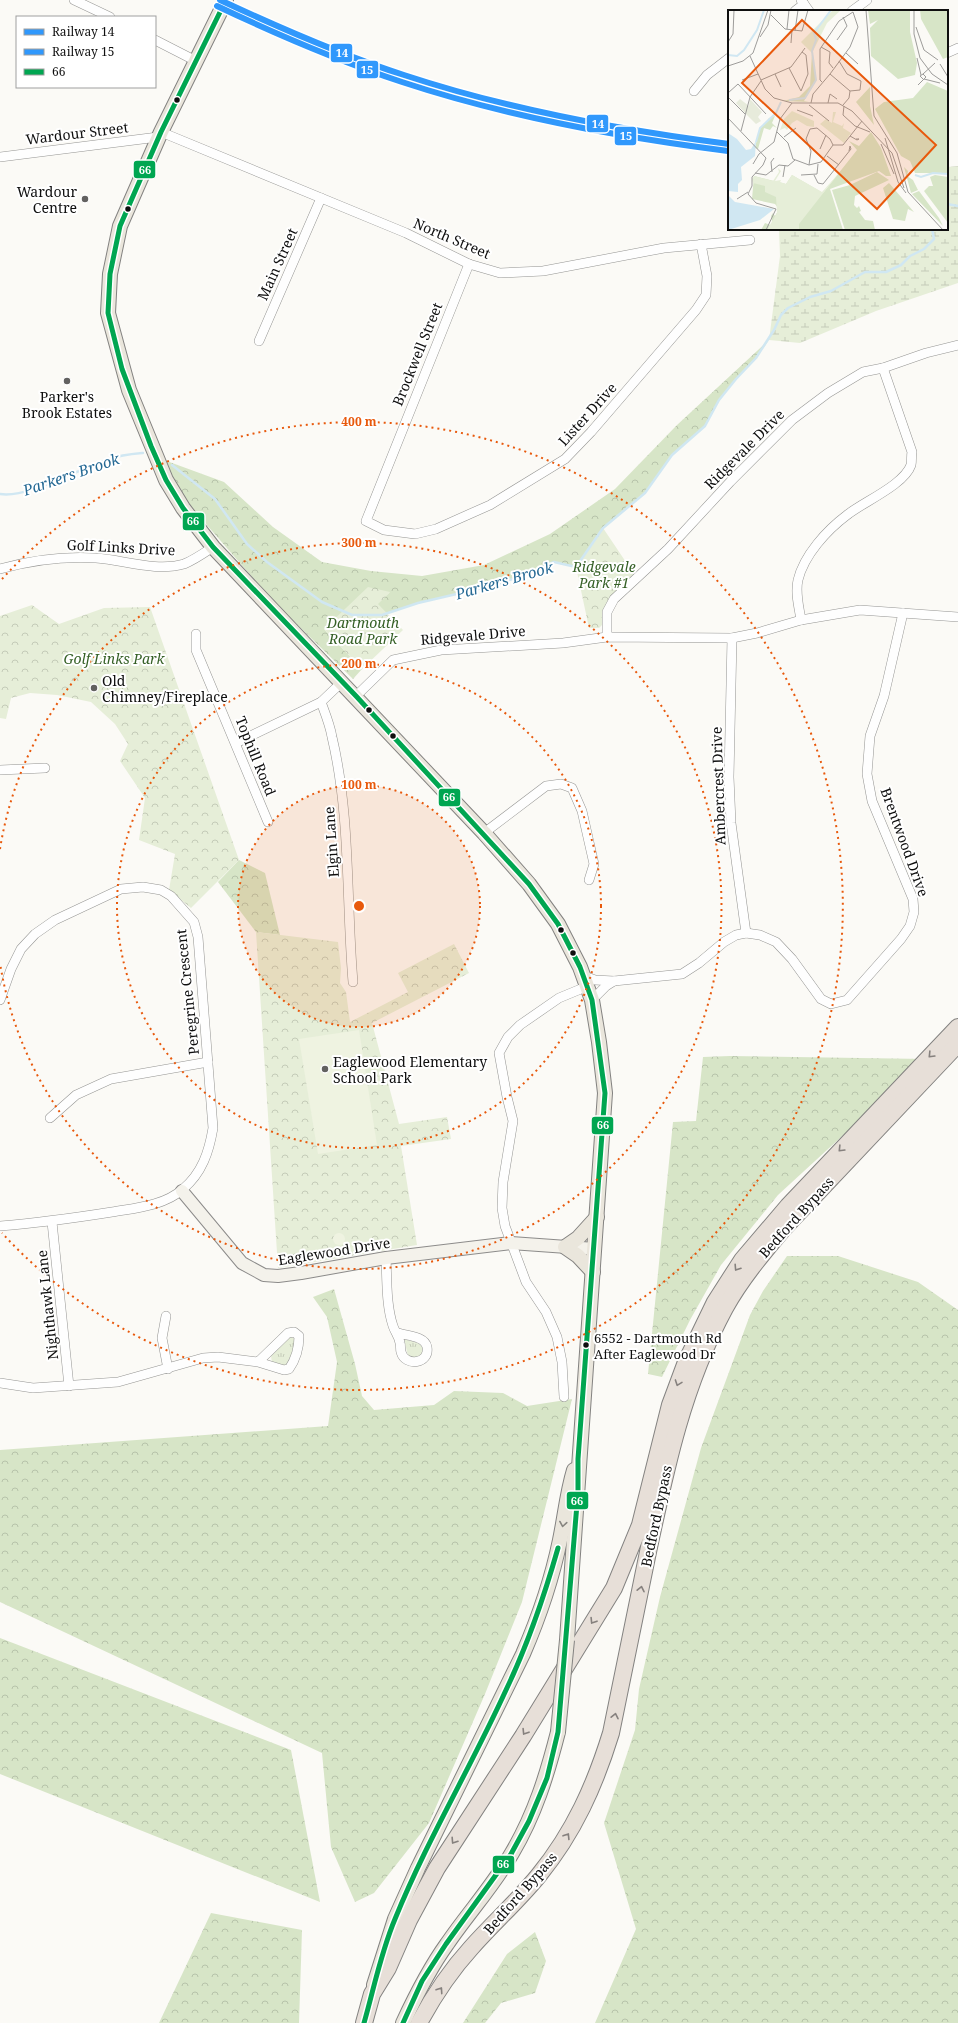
<svg xmlns="http://www.w3.org/2000/svg" width="958" height="2023" font-family="'Noto Serif',serif">
  <defs>
    <pattern id="grass-tufts" width="24" height="20" patternUnits="userSpaceOnUse"><rect width="24" height="20" fill="#e6eed8"/><path d="M3 7l-1-3M5 7V3M7 7l1-3M15 17l-1-3M17 17v-4M19 17l1-3" fill="none" stroke="#c4cbb8"/></pattern>
    <pattern id="forest-crowns" width="20" height="18" patternUnits="userSpaceOnUse"><rect width="20" height="18" fill="#d7e5c7"/><path d="M2 6a3 3 0 1 1 6 0M12 15a3 3 0 1 1 6 0" fill="none" stroke="#b7c3aa"/></pattern>
    <pattern id="wetland-marsh" width="20" height="14" patternUnits="userSpaceOnUse"><rect width="20" height="14" fill="#e6eed8"/><path d="M1 5h8M5 5V1M11 12h8M15 12V8" fill="none" stroke="#c4cbb8"/></pattern>
    <pattern id="park-crowns" width="20" height="18" patternUnits="userSpaceOnUse"><rect width="20" height="18" fill="#e6eed8"/><path d="M2 6a3 3 0 1 1 6 0M12 15a3 3 0 1 1 6 0" fill="none" stroke="#c4cbb8"/></pattern>
  </defs>
  <rect width="100%" height="100%" fill="#fbfaf6"/>
  <!-- grass -->
  <g fill="url(#grass-tufts)">
    <polygon points="289,1336 297,1340 288,1367 272,1364 271,1355"/>
    <polygon points="404,1339 419,1343 423,1348 422,1356 413,1358 408,1356"/>
  </g>
  <!-- forest -->
  <g fill="url(#forest-crowns)">
    <polygon points="769,340 756,358 736,379 719,400 705,426 672,455 645,493 603,528 576,567 554,562 525,575 496,585 418,603 386,613 377,604 390,592 324,629 362,669 353,679 272,600 186,501 164,460 224,482 273,527 322,562 371,571 422,576 484,565 550,534 615,489 677,425"/>
    <polygon points="239,860 265,873 280,935 256,932 218,882"/>
    <polygon points="730,1056 926,1059 778,1195 721,1265 690,1320 662,1377 648,1374 673,1122 696,1121 703,1057"/>
    <polygon points="787,1256 838,1256 918,1282 958,1310 958,2023 595,2023 636,1929 604,1823 635,1730 639,1689 660,1597 701,1448 750,1315 763,1291"/>
    <polygon points="334,1289 355,1364 362,1396 374,1410 434,1405 454,1391 503,1393 527,1406 572,1399 522,1602 485,1694 429,1823 374,1893 355,1902 331,1847 322,1753 0,1602 0,1450 328,1426 337,1362 327,1317 313,1297"/>
    <polygon points="0,1638 291,1750 320,1902 0,1774"/>
    <polygon points="211,1913 302,1930 299,2023 159,2023"/>
    <polygon points="535,1932 546,1961 535,1993 501,2003 485,2023 463,2023 507,1954"/>
  </g>
  <!-- wetland -->
  <polygon fill="url(#wetland-marsh)" points="958,166 958,283 876,311 800,343 769,340 780,256 779,229 947,229 947,167"/>
  <!-- park -->
  <g fill="url(#park-crowns)">
    <polygon points="603,528 636,577 604,611 602,625 599,628 589,628 576,567"/>
    <polygon points="368,587 390,592 378,604 403,630 362,669 324,629"/>
    <polygon points="32,605 59,624 104,608 150,607 239,860 191,908 169,890 175,854 139,840 145,798 120,761 128,744 115,724 91,702 57,695 30,693 11,698 6,719 0,718 0,616"/>
    <polygon points="256,932 338,942 341,968 340,983 346,992 350,1022 408,992 398,973 454,944 469,973 372,1023 399,1124 447,1117 451,1139 401,1146 417,1245 278,1268"/>
  </g>
  <!-- pitch -->
  <g fill="#eff3e1">
    <polygon points="359,1030 377,1145 318,1154 299,1039"/>
    <circle cx="339" cy="1239" r="6"/>
  </g>
  <g fill="none" stroke-linecap="round" stroke-linejoin="round">
    <!-- stream -->
    <g stroke="#d0e7f2" stroke-width="2.5">
      <polyline points="947,204 958,206"/>
      <polyline points="172,465 215,499 247,544 267,562 322,602 352,615 382,615 418,603 491,586 525,575 554,562 576,567 603,528 645,493 672,455 705,426 719,400 736,379 756,358 774,330 781,315 788,308 810,297 831,291 865,272 886,272 901,265 910,256 924,249 934,239 932,229"/>
      <path d="M 0,494 C 27,499 82,467 110,459 C 120,455 132,454 143,453"/>
    </g>
    <!-- street casing -->
    <g stroke="#959593" stroke-width="10">
      <g id="street">
        <polyline points="74,0 110,17"/>
        <polyline points="801,0 809,11"/>
        <polyline points="795,11 804,4"/>
        <polyline points="852,11 867,0"/>
        <polyline points="155,40 196,61"/>
        <polyline points="947,53 958,48"/>
        <polyline points="694,91 707,75 729,58"/>
        <polyline points="161,132 406,233 469,264 500,273 543,271 664,248 750,240"/>
        <polyline points="0,157 158,137"/>
        <polyline points="469,264 366,521 384,530 415,534 436,529 490,505 565,459 591,432 696,310 706,295 707,276 701,244"/>
        <polyline points="259,341 321,198"/>
        <path d="M 0,569 C 32,560 63,556 96,558 C 124,560 156,572 184,564 C 194,560 204,553 213,547"/>
        <path d="M 801,620 C 799,607 795,593 798,580 C 804,555 827,530 847,515 C 863,502 904,485 911,465 C 912,461 911,456 912,452 L 883,368"/>
        <polyline points="196,634 196,650 268,822"/>
        <polyline points="607,637 607,612 614,599 668,549 730,482 792,420 828,393 863,372 883,368 926,353 958,345"/>
        <polyline points="732,638 729,777 731,823 746,933"/>
        <polyline points="356,696 393,660 441,650 563,643 607,637 732,638 757,633 801,620 860,610 958,617"/>
        <path d="M 321,702 C 325,713 330,725 332,737 C 351,817 346,901 353,982"/>
        <polyline points="236,743 321,702 342,682"/>
        <polyline points="0,770 45,768"/>
        <polyline points="484,833 546,786 561,784 572,788 582,811 594,864 589,880"/>
        <polyline points="584,976 595,980 614,981 682,974 699,963 724,942 736,935 746,933 760,935 776,942 792,959 821,999 831,1004 847,1000 901,939 910,926 914,912 913,899 872,801 867,774 870,736 884,696 903,613"/>
        <path d="M 0,1000 L 11,969 L 21,949 L 35,934 L 55,920 L 121,889 L 143,887 L 161,890 L 171,896 L 194,922 L 198,937 L 213,1128 C 209,1152 202,1173 183,1189 C 164,1206 135,1208 112,1212 C 74,1218 38,1223 0,1226"/>
        <polyline points="592,1000 606,986 614,981"/>
        <polyline points="50,1118 76,1095 111,1079 208,1062"/>
        <polyline points="52,1222 69,1386"/>
        <path d="M 386,1258 C 387,1279 386,1305 393,1326 C 395,1332 399,1336 400,1343 C 401,1345 400,1349 401,1352 C 405,1367 430,1364 427,1347 C 425,1336 407,1336 398,1333"/>
        <polyline points="166,1316 162,1338 168,1369"/>
        <path d="M 0,1383 L 33,1388 L 118,1382 L 203,1358 L 218,1357 L 258,1362 L 284,1370 L 289,1369 C 296,1359 299,1349 299,1336 L 294,1332 L 288,1333 L 258,1362"/>
        <polyline points="564,1397 562,1362 557,1337 546,1312 526,1282 505,1226 502,1208 503,1182 513,1121 507,1097 499,1053 508,1037 520,1025 559,998 588,986"/>
      </g>
    </g>
    <!-- secondary casing -->
    <g stroke="#8c8b8a" stroke-width="14">
      <polyline id="secondary" points="182,1191 242,1263 264,1275 278,1276 301,1273 386,1258 511,1243 595,1249"/>
    </g>
    <!-- primary casing -->
    <g stroke="#838280" stroke-width="16">
      <g id="primary">
        <polyline points="226,0 161,132 120,226 110,274 108,313 129,390 166,480 183,508 213,547 484,833 529,884 558,924 580,967 592,1000 599,1042 605,1093 567,1640"/>
        <polyline points="593,1272 578,1256 565,1247 578,1238 597,1217"/>
        <path d="M 374,1985 L 395,1919 L 418,1868 L 523,1654 C 539,1617 552,1579 560,1540 C 565,1516 567,1493 574,1470"/>
        <path d="M 403,2023 C 416,1995 429,1969 447,1944 C 468,1913 494,1885 512,1853 C 535,1814 547,1775 558,1732"/>
      </g>
    </g>
    <!-- highway casing -->
    <g stroke="#838280" stroke-width="18">
      <g id="highway">
        <polyline points="364,2023 372,1994 388,1968 409,1920 437,1868 523,1736 614,1588 640,1525 670,1405 686,1362 715,1302 742,1260 788,1206 958,1027"/>
        <path d="M 419,2023 C 433,1997 451,1970 471,1948 C 493,1923 518,1901 539,1875 C 574,1832 595,1785 611,1733 C 624,1672 636,1612 648,1552 C 666,1467 683,1386 725,1308 C 741,1279 763,1253 784,1228 L 958,1044"/>
      </g>
    </g>
    <!-- street -->
    <use href="#street" stroke="#fefefe" stroke-width="9"/>
    <!-- secondary -->
    <use href="#secondary" stroke="#f4f2eb" stroke-width="12"/>
    <!-- primary -->
    <use href="#primary" stroke="#eae6dc" stroke-width="14"/>
    <!-- highway -->
    <use href="#highway" stroke="#e7dfd8" stroke-width="16"/>
    <!-- primary-bridge casing -->
    <g stroke="#838280" stroke-width="16" stroke-linecap="butt">
      <polyline id="primary-bridge" points="558,1732 567,1640"/>
    </g>
    <!-- primary-bridge -->
    <use href="#primary-bridge" stroke="#eae6dc" stroke-width="14"/>
    <!-- bus-1 casing -->
    <g stroke="#fff" stroke-width="8">
      <g id="bus-1">
        <polyline points="226,0 161,132 120,226 110,274 108,313 122,369 151,446 166,480 183,508 213,547 356,696 529,884 558,924 580,967 592,1000 605,1093 578,1459 578,1492 558,1732 547,1778 529,1821 511,1854 446,1944 422,1981 403,2023"/>
        <path d="M 364,2023 C 374,1988 381,1952 395,1919 C 427,1840 471,1767 506,1690 C 528,1644 544,1597 558,1548"/>
      </g>
    </g>
    <!-- bus-1 -->
    <use href="#bus-1" stroke="#00a651" stroke-width="5"/>
    <!-- rail-1 casing -->
    <g stroke="#fff" stroke-width="9">
      <path id="rail-1" d="M 220,0 C 280,28 341,55 404,75 C 510,110 619,130 729,144"/>
    </g>
    <!-- rail-2 casing -->
    <g stroke="#fff" stroke-width="9">
      <path id="rail-2" d="M 217,6 C 278,35 339,61 402,82 C 508,117 617,137 728,151"/>
    </g>
    <!-- rail-1 -->
    <use href="#rail-1" stroke="#3098fc" stroke-width="6"/>
    <!-- rail-2 -->
    <use href="#rail-2" stroke="#3098fc" stroke-width="6"/>
  </g>
  <!-- one-way arrows -->
  <defs><path id="oneway-chevron" d="M-2-3.5L2.5 0L-2 3.5" fill="none" stroke-width="1.6" stroke-linecap="round" stroke-linejoin="round"/></defs>
  <g stroke="#86817e">
    <use href="#oneway-chevron" transform="translate(931 1055) rotate(134)"/>
    <use href="#oneway-chevron" transform="translate(841 1149) rotate(134)"/>
    <use href="#oneway-chevron" transform="translate(737 1268) rotate(123)"/>
    <use href="#oneway-chevron" transform="translate(678 1383) rotate(110)"/>
    <use href="#oneway-chevron" transform="translate(641 1589) rotate(-78)"/>
    <use href="#oneway-chevron" transform="translate(593 1621) rotate(122)"/>
    <use href="#oneway-chevron" transform="translate(615 1716) rotate(-78)"/>
    <use href="#oneway-chevron" transform="translate(525 1732) rotate(122)"/>
    <use href="#oneway-chevron" transform="translate(567 1836) rotate(-58)"/>
    <use href="#oneway-chevron" transform="translate(454 1841) rotate(123)"/>
    <use href="#oneway-chevron" transform="translate(440 1990) rotate(-56)"/>
  </g>
  <use stroke="#878580" href="#oneway-chevron" transform="translate(563 1524) rotate(99)"/>
  <!-- distance rings -->
  <circle cx="359" cy="906" r="121" fill="#e8590c" fill-opacity=".12"/>
  <g fill="none" stroke="#e8590c" stroke-width="2" stroke-dasharray="2 4">
    <circle cx="359" cy="906" r="121"/>
    <circle cx="359" cy="906" r="242"/>
    <path d="M0 849A363 363 0 1 1 0 963"/>
    <path d="M2 579A484 484 0 1 1 2 1233"/>
  </g>
  <!-- markers -->
  <g fill="#0f0f0f" stroke="#fff" stroke-width="1.5">
    <circle cx="177" cy="100" r="3.5"/>
    <circle cx="128" cy="209" r="3.5"/>
    <circle cx="369" cy="710" r="3.5"/>
    <circle cx="393" cy="736" r="3.5"/>
    <circle cx="561" cy="930" r="3.5"/>
    <circle cx="573" cy="953" r="3.5"/>
    <circle cx="586" cy="1345" r="3.5"/>
  </g>
  <g fill="#626160" stroke="#fff" stroke-width="1.5">
    <circle cx="85" cy="199" r="4"/>
    <circle cx="67" cy="381" r="4"/>
    <circle cx="94" cy="688" r="4"/>
    <circle cx="325" cy="1069" r="4"/>
  </g>
  <g text-anchor="middle" dominant-baseline="central" stroke-width="4" stroke-linejoin="round" paint-order="stroke">
    <!-- bus labels -->
    <g font-size="13" fill="#0f0f0f" stroke="#fff" text-anchor="start">
      <text x="594" y="1338">6552 - Dartmouth Rd<tspan x="594" dy="16">After Eaglewood Dr</tspan></text>
    </g>
    <!-- street labels -->
    <g font-size="14" fill="#0f0f0f" stroke="#fff">
      <text transform="translate(77 133) rotate(-7)">Wardour Street</text>
      <text transform="translate(452 238) rotate(23)">North Street</text>
      <text transform="translate(277 264) rotate(-66)">Main Street</text>
      <text transform="translate(417 354) rotate(-68)">Brockwell Street</text>
      <text transform="translate(587 414) rotate(-48)">Lister Drive</text>
      <text transform="translate(744 449) rotate(-45)">Ridgevale Drive</text>
      <text transform="translate(121 547) rotate(3)">Golf Links Drive</text>
      <text transform="translate(473 635) rotate(-5)">Ridgevale Drive</text>
      <text transform="translate(256 756) rotate(68)">Tophill Road</text>
      <text transform="translate(718 786) rotate(-92)">Ambercrest Drive</text>
      <text transform="translate(331 842) rotate(-94)">Elgin Lane</text>
      <text transform="translate(905 842) rotate(70)">Brentwood Drive</text>
      <text transform="translate(187 992) rotate(-96)">Peregrine Crescent</text>
      <text transform="translate(796 1217) rotate(-48)">Bedford Bypass</text>
      <text transform="translate(334 1251) rotate(-9)">Eaglewood Drive</text>
      <text transform="translate(47 1305) rotate(-96)">Nighthawk Lane</text>
      <text transform="translate(656 1516) rotate(-78)">Bedford Bypass</text>
      <text transform="translate(520 1893) rotate(-49)">Bedford Bypass</text>
    </g>
    <!-- poi labels -->
    <g font-size="14" fill="#0f0f0f" stroke="#fff" text-anchor="start">
      <text x="77" y="191" text-anchor="end">Wardour<tspan x="77" dy="16">Centre</tspan></text>
      <text x="67" y="396" text-anchor="middle">Parker's<tspan x="67" dy="16">Brook Estates</tspan></text>
      <text x="102" y="680">Old<tspan x="102" dy="16">Chimney/Fireplace</tspan></text>
      <text x="333" y="1061">Eaglewood Elementary<tspan x="333" dy="16">School Park</tspan></text>
    </g>
    <!-- park labels -->
    <g font-size="14" font-style="italic" fill="#356026" stroke="#fff">
      <text x="604" y="566">Ridgevale<tspan x="604" dy="16">Park #1</tspan></text>
      <text x="363" y="622">Dartmouth<tspan x="363" dy="16">Road Park</tspan></text>
      <text x="114" y="658">Golf Links Park</text>
    </g>
    <!-- water labels -->
    <g font-size="15" font-style="italic" fill="#256994" stroke="#fff">
      <text transform="translate(71 474) rotate(-19)">Parkers Brook</text>
      <text transform="translate(504 580) rotate(-16)">Parkers Brook</text>
    </g>
  </g>
  <!-- overview -->
  <g transform="translate(728 10)">
    <rect width="220" height="220" fill="#fbfaf6"/>
    <path d="M 140,0 L 182,0 L 182,22 L 189,53 L 187,65 L 170,69 L 143,46 L 142,18 L 150,10 L 142,14 ZM 192,0 L 220,0 L 220,47 L 215,49 L 193,9 ZM 84,43 L 88,70 L 76,91 L 81,92 L 55,91 L 71,87 L 82,76 ZM 199,72 L 220,81 L 220,163 L 187,163 L 182,151 L 173,146 L 147,99 L 156,92 L 185,88 ZM 142,77 L 142,96 L 146,115 L 128,92 ZM 47,106 L 44,113 L 49,118 L 45,116 L 42,120 L 36,118 L 30,139 L 27,138 L 31,120 L 41,108 ZM 143,122 L 153,138 L 163,166 L 158,166 L 151,161 L 102,179 L 115,220 L 33,220 L 37,213 L 45,216 L 43,206 L 45,203 L 47,206 L 51,199 L 47,194 L 24,189 L 26,166 L 58,174 L 64,165 L 95,183 L 129,140 L 121,131 L 131,136 ZM 176,157 L 180,161 L 179,166 L 185,170 L 190,180 L 183,183 ZM 149,162 L 161,170 L 127,186 L 126,195 L 129,198 L 131,196 L 133,201 L 131,202 L 137,210 L 145,211 L 147,220 L 117,220 L 104,180 L 122,175 ZM 207,165 L 220,167 L 220,213 L 196,181 L 201,176 L 205,176 L 202,167 ZM 161,173 L 186,202 L 180,199 L 177,211 L 165,209 L 155,178 ZM 191,181 L 211,208 L 215,216 L 184,184 Z" fill="#d7e5c7"/>
    <path d="M 105,0 L 113,0 L 99,13 L 84,43 L 73,32 Z" fill="#e6eed8"/>
    <path d="M 12,89 L 21,96 L 22,89 L 34,102 L 30,107 L 33,111 L 28,114 L 18,104 L 8,93 Z" fill="#e7ebdb"/>
    <path d="M 64,101 L 86,111 L 86,117 L 79,116 L 69,110 L 64,113 L 59,120 L 57,118 L 52,120 L 56,109 ZM 105,102 L 108,102 L 105,112 L 114,116 L 116,113 L 115,118 L 123,123 L 116,133 L 92,114 L 98,109 L 104,113 ZM 50,158 L 53,161 L 47,171 L 53,170 L 52,172 L 58,174 L 64,165 L 94,182 L 111,163 L 71,214 L 71,220 L 39,220 L 49,203 L 48,187 L 37,182 L 37,176 L 25,173 L 24,169 L 26,166 L 45,171 L 51,162 Z" fill="#e6eed8"/>
    <path d="M 0,123 L 9,129 L 18,140 L 23,139 L 28,131 L 27,146 L 13,157 L 14,170 L 10,174 L 10,182 L 0,181 ZM 0,185 L 7,192 L 46,199 L 32,210 L 0,220 Z" fill="#d0e7f2"/>
    <path fill="none" stroke="#d0e7f2" stroke-width="2" d="M 0,45 L 9,46 L 16,40 L 29,20 L 36,0M 61,90 L 77,88 L 88,70 L 84,41 L 88,30 L 86,23 L 103,0M 28,132 L 32,118 L 48,103 L 53,92M 187,165 L 193,167 L 205,163 L 220,164"/>
    <path fill="none" stroke="#9d9c9a" stroke-width="1" d="M 138,0 L 146,106 L 169,143 L 180,182 L 215,220M 186,0 L 186,24 L 192,48 L 204,64 L 220,75M 43,5 L 57,19 L 74,21 L 80,0M 188,17 L 196,40 L 210,50M 59,19 L 61,0M 67,21 L 70,0M 32,27 L 40,15 L 43,0M 109,30 L 119,16 L 115,7M 0,32 L 5,24 L 6,0M 63,33 L 64,20M 93,37 L 102,42 L 101,53 L 105,58M 118,43 L 130,54M 22,46 L 37,79 L 46,88 L 64,93 L 110,93 L 124,101 L 164,143 L 176,178M 189,48 L 193,65M 111,51 L 119,64 L 133,71 L 132,80 L 122,81 L 121,88 L 115,95M 212,54 L 220,67M 0,56 L 15,51 L 25,43 L 40,0M 61,58 L 73,81 L 80,64 L 78,45 L 74,42M 47,64 L 53,77M 102,64 L 122,81M 195,64 L 207,53M 196,69 L 212,73M 14,70 L 30,64M 33,70 L 63,57 L 77,38M 190,75 L 198,67 L 195,64 L 192,66 L 195,69M 0,83 L 10,74 L 38,104M 0,87 L 17,104M 83,93 L 85,84 L 102,64 L 122,37 L 130,17 L 125,2 L 111,11 L 92,39 L 92,70 L 94,72M 100,93 L 102,84 L 109,89M 81,95 L 101,111M 116,96 L 115,105 L 127,116 L 142,122M 69,100 L 85,106M 0,108 L 38,148 L 35,155 L 24,167 L 24,176 L 20,184 L 28,193 L 48,199 L 38,220M 13,121 L 22,87 L 33,71M 49,122 L 60,133 L 65,149 L 81,155 L 93,152 L 105,135M 122,126 L 129,130 L 131,129 L 128,129M 56,127 L 68,118M 157,128 L 170,172 L 178,183M 153,134 L 166,164M 105,135 L 115,135 L 134,111M 92,139 L 98,125M 99,146 L 111,155M 25,154 L 31,144 L 46,132 L 52,109 L 64,93M 81,155 L 83,141 L 78,129 L 82,119 L 89,118 L 102,129 L 105,135M 44,162 L 43,152 L 46,148M 27,163 L 38,165 L 51,155 L 60,156 L 67,150M 73,165 L 89,164 L 90,154M 86,165 L 90,173 L 95,174 L 123,139 L 122,136 L 121,141M 55,167 L 57,155M 9,189 L 20,182"/>
    <path fill="#e8590c" fill-opacity="0.15" stroke="#e8590c" stroke-width="2" d="M 74,10 L 208,135 L 149,199 L 14,73 Z"/>
    <rect width="220" height="220" fill="none" stroke="#0f0f0f" stroke-width="2"/>
  </g>
  <circle cx="359" cy="906" r="6" fill="#e8590c" stroke="#fff" stroke-width="2"/>
  <g font-size="12" text-anchor="middle" font-weight="bold" fill="#e8590c" stroke="#fff" stroke-width="4" stroke-linejoin="round" paint-order="stroke">
    <text x="359" y="426">400 m</text>
    <text x="359" y="547">300 m</text>
    <text x="359" y="668">200 m</text>
    <text x="359" y="789">100 m</text>
  </g>
  <g stroke="#fff" stroke-width="1.5">
    <rect x="330" y="43" width="23" height="20" rx="4" fill="#3098fc"/>
    <rect x="356" y="60" width="23" height="19" rx="4" fill="#3098fc"/>
    <rect x="586" y="114" width="23" height="19" rx="4" fill="#3098fc"/>
    <rect x="614" y="126" width="23" height="20" rx="4" fill="#3098fc"/>
    <rect x="133" y="160" width="23" height="19" rx="4" fill="#00a651"/>
    <rect x="182" y="512" width="23" height="19" rx="4" fill="#00a651"/>
    <rect x="438" y="788" width="23" height="19" rx="4" fill="#00a651"/>
    <rect x="591" y="1116" width="23" height="19" rx="4" fill="#00a651"/>
    <rect x="566" y="1491" width="23" height="19" rx="4" fill="#00a651"/>
    <rect x="492" y="1855" width="23" height="19" rx="4" fill="#00a651"/>
  </g>
  <g font-size="11" text-anchor="middle" font-weight="bold" fill="#fff">
    <text x="342" y="57">14</text>
    <text x="367" y="74">15</text>
    <text x="598" y="128">14</text>
    <text x="626" y="140">15</text>
    <text x="145" y="174">66</text>
    <text x="193" y="525">66</text>
    <text x="449" y="801">66</text>
    <text x="603" y="1129">66</text>
    <text x="577" y="1505">66</text>
    <text x="503" y="1868">66</text>
  </g>
  <!-- legend -->
  <rect x="16" y="16" width="140" height="72" fill="#ffffff" stroke="#9f9f9f"/>
  <rect x="24" y="29" width="20" height="6" fill="#3098fc" stroke="#9f9f9f"/>
  <text x="52" y="36" font-size="12" fill="#0f0f0f">Railway 14</text>
  <rect x="24" y="49" width="20" height="6" fill="#3098fc" stroke="#9f9f9f"/>
  <text x="52" y="56" font-size="12" fill="#0f0f0f">Railway 15</text>
  <rect x="24" y="69" width="20" height="6" fill="#00a651" stroke="#9f9f9f"/>
  <text x="52" y="76" font-size="12" fill="#0f0f0f">66</text>
</svg>
